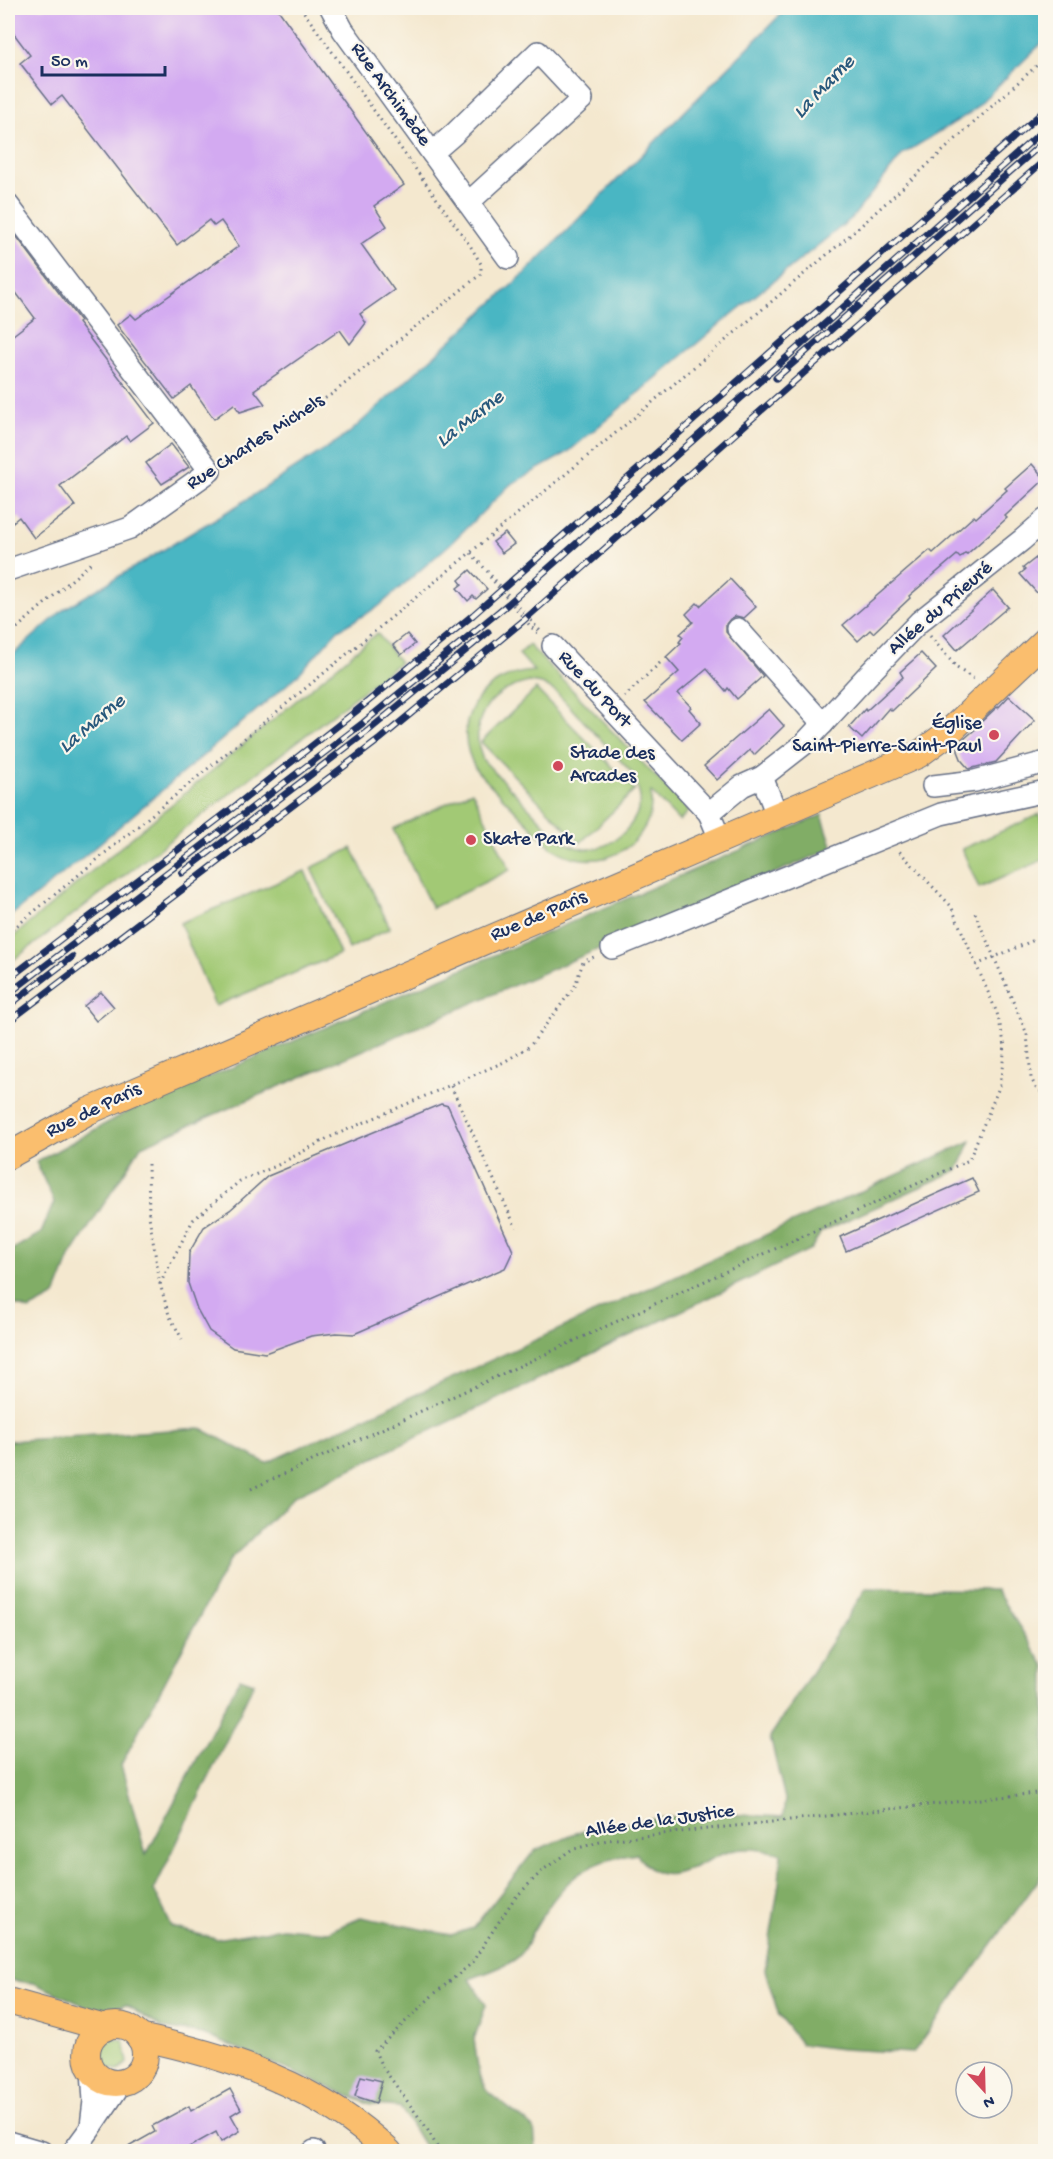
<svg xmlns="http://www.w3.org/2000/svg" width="1053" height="2159" font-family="'Gochi Hand',sans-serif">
  <rect width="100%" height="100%" fill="#fbf7ec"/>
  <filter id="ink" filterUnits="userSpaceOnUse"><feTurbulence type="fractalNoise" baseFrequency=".0167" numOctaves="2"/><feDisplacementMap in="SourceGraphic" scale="12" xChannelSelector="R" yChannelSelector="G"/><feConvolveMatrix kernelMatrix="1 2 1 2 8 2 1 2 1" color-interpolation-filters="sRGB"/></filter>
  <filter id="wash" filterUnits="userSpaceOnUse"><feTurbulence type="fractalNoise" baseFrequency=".008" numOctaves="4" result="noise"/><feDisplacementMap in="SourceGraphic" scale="24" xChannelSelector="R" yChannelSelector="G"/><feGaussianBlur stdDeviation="1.35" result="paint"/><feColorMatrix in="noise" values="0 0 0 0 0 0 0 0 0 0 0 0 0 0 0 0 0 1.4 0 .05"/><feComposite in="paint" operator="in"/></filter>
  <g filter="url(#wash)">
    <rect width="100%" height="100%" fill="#f4e8cf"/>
    <!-- green -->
    <g fill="#a2c974" stroke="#5e7c69" stroke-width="1.5" fill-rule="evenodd">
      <polygon points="377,633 400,662 107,889 8,964 8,941"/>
      <path d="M 529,645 L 689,811 L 679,821 L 651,792 C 651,802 652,811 648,820 C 631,860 586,871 551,847 L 477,771 C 447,722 481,674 534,671 L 519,654 ZM 529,682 L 542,684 L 556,692 L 632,773 C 636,782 640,790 640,800 C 639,825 609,852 584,849 C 574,848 566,843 558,838 L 483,760 C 467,720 489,691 529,682 Z"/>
      <polygon points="536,689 635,790 580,843 481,742"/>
      <polygon points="472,791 510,870 432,908 393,829"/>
      <polygon points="1040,814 1045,826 1045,859 979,888 962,849"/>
      <polygon points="352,848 390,928 349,949 311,868"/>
      <polygon points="305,871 340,954 215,1006 180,923"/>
      <polygon points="112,2039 124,2041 128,2063 118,2070 107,2068 100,2058 102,2046"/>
    </g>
    <!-- forest -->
    <g fill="#81ad66" stroke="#4e6e62" stroke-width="1.5">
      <polygon points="822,815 833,848 141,1146 71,1255 55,1296 29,1310 8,1302 8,1252 41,1233 54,1202 36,1162 125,1113"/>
      <path d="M 971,1141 L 958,1170 L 821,1232 L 811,1249 L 294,1496 L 229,1561 L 121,1765 L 146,1855 L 240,1678 L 254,1683 L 154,1890 L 172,1927 L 216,1939 L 282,1928 L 328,1932 L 361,1917 L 451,1935 L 473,1928 L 534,1851 L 575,1833 L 638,1821 L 704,1813 L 783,1817 L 785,1799 L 770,1737 L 866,1588 L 996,1590 L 1045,1667 L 1045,1871 L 913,2053 L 842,2049 L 801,2044 L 779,2016 L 765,1970 L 779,1883 L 781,1853 C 765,1851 750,1847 735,1850 C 700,1857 665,1899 637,1854 C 581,1861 561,1884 533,1931 C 529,1938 526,1949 520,1955 C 512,1965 482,1974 470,1979 L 486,2005 L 474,2039 L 479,2075 L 489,2093 L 534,2128 L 536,2151 L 427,2151 L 400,2107 L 371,2105 L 203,2034 L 162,2028 L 126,2005 L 96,2011 L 34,1983 L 8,1980 L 8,1441 L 200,1428 L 266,1463 Z"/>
    </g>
    <!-- water -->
    <polygon fill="#48b6c3" stroke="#327290" stroke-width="1.5" points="787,8 1045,8 1045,40 970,113 903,154 852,218 720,324 567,453 511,484 449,545 378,607 338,630 297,676 81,859 8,918 8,659 64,609 235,507 347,435 524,274"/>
    <g id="blocks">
      <!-- building -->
      <g fill="#d3aaf1">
        <polygon points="16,8 277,8 404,185 374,206 387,226 361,244 394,290 360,314 366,323 350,344 340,330 254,390 265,404 240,412 234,404 214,419 191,386 174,399 117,325 131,314 136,319 239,246 221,221 214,226 209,220 177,245 62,96 52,104 20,63 30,55 8,26 8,15"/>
        <polygon points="8,225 80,321 78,323 154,423 130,441 126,436 60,486 75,506 34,538 19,517 8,526 8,339 35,318 8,282"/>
        <polygon points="171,444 189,467 162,484 146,463"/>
        <polygon points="1032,464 1045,479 1005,516 1007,518 967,554 965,553 960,558 957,555 909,596 910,598 873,633 870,630 858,641 843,625 930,550 933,553 974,516 976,518 1007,490 1005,488"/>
        <polygon points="505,533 514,544 502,553 493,542"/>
        <polygon points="1046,550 1046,586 1037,593 1020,574 1025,570 1023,568"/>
        <polygon points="470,570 487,589 476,599 473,596 468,601 457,588 462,584 459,580"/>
        <polygon points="730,579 756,607 744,618 736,616 730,619 726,624 726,632 763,676 737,699 728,688 726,691 707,669 678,693 691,707 689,709 701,723 682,740 645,702 679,672 666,657 681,643 679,642 683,637 680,634 693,622 686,614 697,603 700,606"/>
        <polygon points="993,590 1008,607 957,650 944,635"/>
        <polygon points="407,634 415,644 401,655 393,645"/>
        <polygon points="921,653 936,669 892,711 889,708 862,739 849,727 865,709 866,711 903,677 900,672"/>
        <polygon points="1009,696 1035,720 996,762 969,769 962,761 958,751 958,744 978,727 977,726 997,707 998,708"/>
        <polygon points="769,709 784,726 754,755 750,750 717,780 704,766"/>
        <polygon points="101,992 114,1007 96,1021 84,1006"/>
        <polygon points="441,1104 448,1106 513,1251 505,1268 354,1334 336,1333 311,1336 265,1353 233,1348 209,1331 197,1309 188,1283 189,1253 204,1227 230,1210 268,1176"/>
        <polygon points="972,1178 979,1192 846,1251 840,1237"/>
        <polygon points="361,2076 382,2081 376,2103 355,2096"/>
        <polygon points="230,2089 241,2109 231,2115 240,2131 221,2142 216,2132 182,2151 180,2151 176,2146 166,2151 121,2151 155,2132 152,2126 189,2106 191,2111"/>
      </g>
    </g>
  </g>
  <g filter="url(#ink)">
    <use href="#blocks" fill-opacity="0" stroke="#677086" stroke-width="1.5"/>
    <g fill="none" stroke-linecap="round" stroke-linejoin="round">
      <!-- minor casing -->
      <g stroke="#677086" stroke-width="24">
        <g id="minor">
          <polyline points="331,8 343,30 508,258"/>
          <polyline points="432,153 454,134 538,52 582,99 468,203"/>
          <polyline points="8,205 210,471 130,528 8,570"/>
          <polyline points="738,629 823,724"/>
          <polyline points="553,646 709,813"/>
          <polyline points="762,777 777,815"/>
          <polyline points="933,786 975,781 1046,762"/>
          <polyline points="720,839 709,813 742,786 762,777 803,745 866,677 919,622 1022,540 1046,519"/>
          <polyline points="612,948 941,814 1046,791"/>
          <polyline points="91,2126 94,2101 92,2070"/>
          <polyline points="8,2142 42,2152"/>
          <polyline points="73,2152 90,2129 121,2083"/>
          <polyline points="313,2152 314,2151"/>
        </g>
      </g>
      <!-- major casing -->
      <g stroke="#677086" stroke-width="28">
        <g id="major">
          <polyline points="8,1156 89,1111 918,755 948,733 1046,640"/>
          <polyline points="8,2001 105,2028"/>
          <circle cx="116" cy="2054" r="29"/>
          <path d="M 139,2037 C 229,2056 322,2086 389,2152"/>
        </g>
      </g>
      <!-- path -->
      <g stroke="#677086" stroke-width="3" stroke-dasharray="1.5 4.5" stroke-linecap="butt">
        <polyline points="224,463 332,394 481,274 481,264 471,247 301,8"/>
        <polyline points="471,553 542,633"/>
        <polyline points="490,577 531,627 540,635"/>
        <polyline points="8,636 92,562"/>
        <polyline points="930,636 957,668 974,679"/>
        <polyline points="624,697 662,661"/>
        <polyline points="1042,884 1046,892"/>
        <polyline points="975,913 1027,1034 1031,1078 1037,1090 1046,1093"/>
        <polyline points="8,933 629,422 855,231 1046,57"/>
        <polyline points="976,965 1046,935"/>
        <polyline points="451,1086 516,1228"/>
        <polyline points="148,1164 149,1216 160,1284 169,1315 182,1339"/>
        <polyline points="160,1284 193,1220 240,1181 276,1166 328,1138 504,1062 530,1046 575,986 583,962 596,956"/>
        <polyline points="251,1489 969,1160 1000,1085 1005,1046 997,1013 951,906 899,851"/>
        <polyline points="440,2152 426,2127 381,2065 375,2051 434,1994 471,1964 514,1899 543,1870 571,1850 607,1840 1046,1792"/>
      </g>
      <!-- minor -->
      <use href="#minor" stroke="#fff" stroke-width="21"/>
      <!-- major -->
      <use href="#major" stroke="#fabe6e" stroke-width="26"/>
      <!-- rail casing -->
      <g stroke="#1b2f5e" stroke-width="7">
        <g id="rail">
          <polyline points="776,378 1046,140"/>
          <polyline points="182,873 369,730 488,632"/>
          <polyline points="8,979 234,807 355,712 473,615 1046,109"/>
          <polyline points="8,994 363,723 508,604 1046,128"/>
          <polyline points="8,1006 72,957"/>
          <polyline points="8,1022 380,739 523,621 1046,159"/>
        </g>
      </g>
      <!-- rail -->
      <use href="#rail" stroke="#fbf7ec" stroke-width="4.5" stroke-dasharray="14" stroke-linecap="butt"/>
    </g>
  </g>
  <!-- markers -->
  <g fill="#d1495b" stroke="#fbf7ec" stroke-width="2">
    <circle cx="994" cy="735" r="6"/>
    <circle cx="558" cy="766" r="6"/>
    <circle cx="471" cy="840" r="6"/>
  </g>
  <g text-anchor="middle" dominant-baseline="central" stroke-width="4.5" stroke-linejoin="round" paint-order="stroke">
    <!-- street labels -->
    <g font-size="20" fill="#1b2f5e" stroke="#fbf7ec">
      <text transform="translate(390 95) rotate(54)">Rue Archimède</text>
      <text transform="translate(256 443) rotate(-33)">Rue Charles Michels</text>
      <text transform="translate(941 609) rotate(-41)">Allée du Prieuré</text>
      <text transform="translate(594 690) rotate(47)">Rue du Port</text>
      <text transform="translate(539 917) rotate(-23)">Rue de Paris</text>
      <text transform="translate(94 1111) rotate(-26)">Rue de Paris</text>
      <text transform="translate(660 1822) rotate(-8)">Allée de la Justice</text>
    </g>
    <!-- poi labels -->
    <g font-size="20" fill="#1b2f5e" stroke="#fbf7ec" text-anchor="start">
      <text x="982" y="724" text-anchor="end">Église<tspan x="982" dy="23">Saint-Pierre-Saint-Paul</tspan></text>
      <text x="570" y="754">Stade des<tspan x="570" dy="23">Arcades</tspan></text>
      <text x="483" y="840">Skate Park</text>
    </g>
    <!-- water labels -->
    <g font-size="21" font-style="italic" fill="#28587c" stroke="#fbf7ec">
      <text transform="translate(825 88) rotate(-46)">La Marne</text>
      <text transform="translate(471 420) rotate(-38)">La Marne</text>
      <text transform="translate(93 725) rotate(-40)">La Marne</text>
    </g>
  </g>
  <!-- margin -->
  <rect width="1053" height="2159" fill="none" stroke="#fbf7ec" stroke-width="30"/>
  <!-- north arrow -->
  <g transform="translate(984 2090) rotate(158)"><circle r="28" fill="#fbf7ec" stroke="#a1a7b3" stroke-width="1.5"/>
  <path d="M0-4.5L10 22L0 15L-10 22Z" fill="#d1495b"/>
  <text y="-9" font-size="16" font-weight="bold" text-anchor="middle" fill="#1b2f5e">N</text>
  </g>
  <!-- scale -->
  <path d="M42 66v9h123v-9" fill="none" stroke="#1b2f5e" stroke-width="3"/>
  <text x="51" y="66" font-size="18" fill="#1b2f5e" stroke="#fbf7ec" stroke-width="4.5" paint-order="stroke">50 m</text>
</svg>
